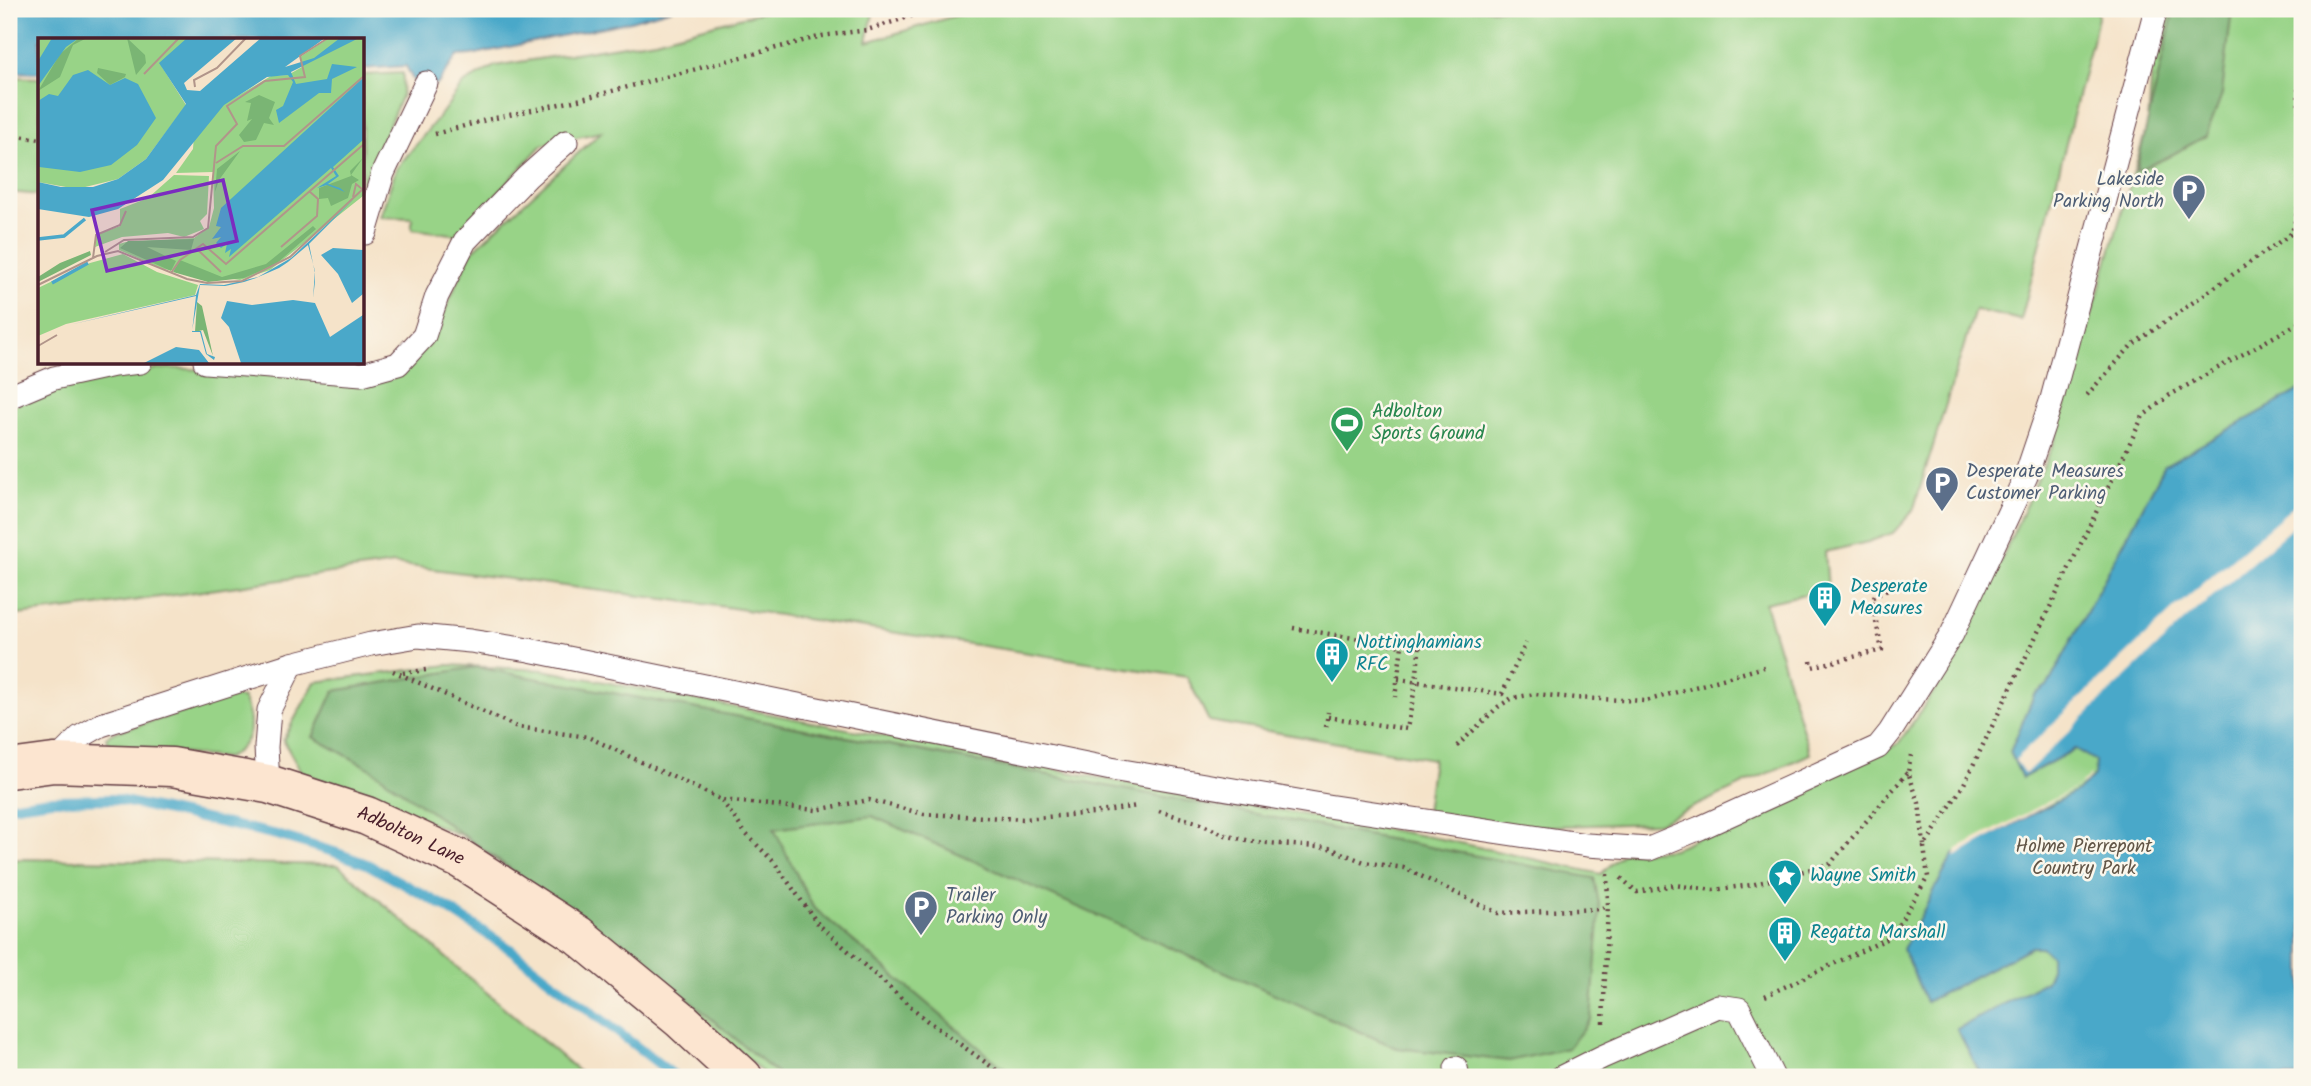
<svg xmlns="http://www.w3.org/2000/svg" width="2311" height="1086" font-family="Kalam,sans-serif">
  <rect width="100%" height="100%" fill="#fbf7ec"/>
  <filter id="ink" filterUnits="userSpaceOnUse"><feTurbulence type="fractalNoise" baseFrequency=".0143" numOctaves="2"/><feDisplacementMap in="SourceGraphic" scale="14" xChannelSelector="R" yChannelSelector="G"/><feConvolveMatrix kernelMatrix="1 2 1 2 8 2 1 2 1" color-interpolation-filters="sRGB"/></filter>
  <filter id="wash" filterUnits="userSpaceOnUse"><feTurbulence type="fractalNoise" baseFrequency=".00686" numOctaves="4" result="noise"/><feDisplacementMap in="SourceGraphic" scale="28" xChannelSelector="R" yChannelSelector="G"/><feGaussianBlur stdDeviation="1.57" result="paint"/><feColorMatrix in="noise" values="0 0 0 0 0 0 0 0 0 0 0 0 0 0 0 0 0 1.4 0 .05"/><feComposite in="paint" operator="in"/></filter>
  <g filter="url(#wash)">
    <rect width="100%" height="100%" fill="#f5e3c9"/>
    <!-- green -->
    <g fill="#98d387" stroke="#717959" stroke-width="2">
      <polygon points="773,9 874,9 867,42 978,9 2097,9 2098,18 2021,320 1975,310 1913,511 1893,533 1868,542 1825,552 1828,589 1765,603 1810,754 1658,823 1524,827 1426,812 1433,759 1209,721 1187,677 726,607 394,564 96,606 9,616 9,409 33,395 93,375 171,368 362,379 434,335 471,252 601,132 542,145 459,235 412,229 412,218 380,217 396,169 442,113 463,84 495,66 655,40"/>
      <polygon points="2157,9 2302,9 2302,1077 767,1077 676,992 461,835 301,772 283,740 315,682 448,665 543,670 1120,782 1441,839 1601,874 1623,853 1673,849 1898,744 1958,656 2055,440 2148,123"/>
      <polygon points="403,73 402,95 370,169 362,197 362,75"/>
      <polygon points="9,77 40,78 40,195 9,192"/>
      <path d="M 235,697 L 243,698 C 255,724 253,744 227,758 L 116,747 L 108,744 L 106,737 L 115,732 Z"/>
      <polygon points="23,859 338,865 585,1077 9,1077 9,860"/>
    </g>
    <!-- forest -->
    <g fill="#7ab574" stroke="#626a50" stroke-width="2">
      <polygon points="2174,9 2232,9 2222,94 2206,136 2166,158 2136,171"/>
      <polygon points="476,667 1594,878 1600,909 1591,1019 1568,1048 1509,1061 1397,1048 872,816 774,829 813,907 995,1061 1019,1077 781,1077 664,979 371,769 313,737 334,691"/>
    </g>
    <!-- water -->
    <g fill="#4aa8c9" stroke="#4a647a" stroke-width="2">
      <polygon points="9,9 672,9 627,22 471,55 457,56 437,85 413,80 406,66 362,69 362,40 40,40 40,73 9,72"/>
      <polygon points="2302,389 2302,1077 1982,1077 1957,1029 2046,981 2051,968 2051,956 2041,947 2031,947 1926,1002 1903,949 1953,855 2079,790 2094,776 2095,761 2075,749 2022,778 2010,752 2034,695 2048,685 2165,465"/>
    </g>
    <!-- pier -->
    <g fill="#f5e3c9">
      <polygon points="2302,499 2302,519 2183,622 2025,774 2015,760 2176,607"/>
      <polygon points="2091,767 2091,776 2085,783 1955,857 1957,849 2077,787 2091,775"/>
    </g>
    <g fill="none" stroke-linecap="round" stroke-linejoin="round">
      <!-- stream -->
      <polyline stroke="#4aa8c9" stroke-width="10" points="9,806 51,800 114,799 277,835 334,852 367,864 444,906 510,949 676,1077"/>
    </g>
  </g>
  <g filter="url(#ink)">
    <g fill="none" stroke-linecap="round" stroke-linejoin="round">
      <!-- lane casing -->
      <g stroke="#643c43" stroke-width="25">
        <g id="lane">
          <polyline points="365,233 383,173 426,83"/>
          <polyline points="205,362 362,374 398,364 424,336 437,296 465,241 527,177 566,142"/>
          <polyline points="9,397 54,378 114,365 140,362"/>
          <polyline points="54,763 80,737 101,725 292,664 371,644 418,636 470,641 529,650 1111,769 1327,806 1587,845 1649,849 1700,828 1878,747 1890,732 1952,634 2026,476 2052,399 2156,9"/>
          <polyline points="268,784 266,747 269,710 292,664"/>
          <polyline points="1456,1068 1458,1077"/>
          <polyline points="1562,1077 1602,1057 1718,1006 1739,1009 1773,1077"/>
        </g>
      </g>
      <!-- secondary casing -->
      <g stroke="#643c43" stroke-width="41">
        <g id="secondary">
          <path id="s1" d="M 9,769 L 54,763 L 172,767 L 268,784 L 367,816 L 462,860 L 578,935 L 680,1019 L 743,1077"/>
        </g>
      </g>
      <!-- path -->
      <g stroke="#643c43" stroke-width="4.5" stroke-dasharray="2 5" stroke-linecap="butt">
        <polyline points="435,134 486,120 578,100 822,36 867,30 934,9"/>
        <polyline points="9,135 40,139"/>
        <polyline points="2087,395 2132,345 2292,233 2302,191 2298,86 2302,71"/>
        <polyline points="1293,628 1402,646 1395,697"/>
        <polyline points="1811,661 1812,667 1882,650 1871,598 1903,582"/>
        <polyline points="393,671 517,727 588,737 722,800 816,810 869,800 924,814 1024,819 1093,813 1137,806"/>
        <polyline points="403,673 426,670"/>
        <polyline points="1398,679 1502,694 1526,643"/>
        <polyline points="1328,717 1407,729 1416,683 1420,641"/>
        <polyline points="1326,727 1328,712"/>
        <polyline points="1457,746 1498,707 1512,698 1535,694 1575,698 1646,701 1764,667"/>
        <polyline points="1911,755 1908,772 1919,803 1924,845"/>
        <polyline points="722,801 746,834 774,862 818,924 926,1020 1006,1077"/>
        <polyline points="1159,811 1196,822 1228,836 1256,842 1329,848 1364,862 1404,868 1498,913 1600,909 1608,905"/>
        <polyline points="1621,878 1637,892 1674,885 1713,890 1751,885 1830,864 1908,772"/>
        <polyline points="1765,996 1891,937 1928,877 1924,847 1964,784 2143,416 2170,395 2302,321"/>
        <polyline points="1603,1023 1608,905 1607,874"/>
      </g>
      <!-- lane -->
      <use href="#lane" stroke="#fff" stroke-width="23"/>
      <!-- secondary -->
      <use href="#secondary" stroke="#fce5d0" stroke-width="38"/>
    </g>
  </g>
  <!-- icons -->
  <defs>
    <g id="parking-pin" transform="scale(1.75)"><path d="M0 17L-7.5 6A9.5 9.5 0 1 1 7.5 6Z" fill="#5c6f8a" stroke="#fbf7ec"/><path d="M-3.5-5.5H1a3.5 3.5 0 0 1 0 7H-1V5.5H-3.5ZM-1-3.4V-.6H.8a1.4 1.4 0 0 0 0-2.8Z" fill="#fff"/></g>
    <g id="stadium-pin" transform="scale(1.75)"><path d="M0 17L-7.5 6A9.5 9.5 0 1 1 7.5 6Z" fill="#2e9e5b" stroke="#fbf7ec"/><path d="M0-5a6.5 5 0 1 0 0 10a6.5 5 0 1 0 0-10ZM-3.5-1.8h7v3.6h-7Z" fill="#fff"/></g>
    <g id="building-pin" transform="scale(1.75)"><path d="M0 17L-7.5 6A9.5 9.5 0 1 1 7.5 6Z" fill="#0f9aa8" stroke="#fbf7ec"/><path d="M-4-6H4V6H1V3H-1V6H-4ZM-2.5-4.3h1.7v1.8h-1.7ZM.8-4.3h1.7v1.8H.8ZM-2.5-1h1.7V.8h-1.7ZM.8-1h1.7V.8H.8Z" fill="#fff"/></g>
    <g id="sight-pin" transform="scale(1.75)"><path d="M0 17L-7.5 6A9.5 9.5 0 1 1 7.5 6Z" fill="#0f9aa8" stroke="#fbf7ec"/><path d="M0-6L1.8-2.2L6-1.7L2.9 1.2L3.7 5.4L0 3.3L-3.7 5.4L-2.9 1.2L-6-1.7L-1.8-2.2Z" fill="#fff"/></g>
  </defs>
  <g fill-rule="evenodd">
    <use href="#parking-pin" x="2189" y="191"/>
    <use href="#stadium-pin" x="1347" y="423"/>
    <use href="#parking-pin" x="1942" y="483"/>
    <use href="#building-pin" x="1825" y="598"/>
    <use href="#building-pin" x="1332" y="654"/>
    <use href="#sight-pin" x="1785" y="876"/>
    <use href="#parking-pin" x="921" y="907"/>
    <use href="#building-pin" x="1785" y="933"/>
  </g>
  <g text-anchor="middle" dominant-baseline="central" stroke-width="5" stroke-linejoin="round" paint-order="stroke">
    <!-- service labels -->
    <g font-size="19" fill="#4e5e75" stroke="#fbf7ec" text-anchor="start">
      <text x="2164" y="180" text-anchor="end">Lakeside<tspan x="2164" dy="22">Parking North</tspan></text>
      <text x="1966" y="472">Desperate Measures<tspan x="1966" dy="22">Customer Parking</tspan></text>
      <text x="946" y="896">Trailer<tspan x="946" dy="22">Parking Only</tspan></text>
    </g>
    <!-- leisure labels -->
    <g font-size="19" fill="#27864d" stroke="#fbf7ec" text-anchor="start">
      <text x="1372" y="412">Adbolton<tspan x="1372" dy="22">Sports Ground</tspan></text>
    </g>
    <!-- culture labels -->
    <g font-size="19" fill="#0d838f" stroke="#fbf7ec" text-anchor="start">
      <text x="1850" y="587">Desperate<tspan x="1850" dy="22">Measures</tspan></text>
      <text x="1356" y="643">Nottinghamians<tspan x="1356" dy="22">RFC</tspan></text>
      <text x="1810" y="876">Wayne Smith</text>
      <text x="1810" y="933">Regatta Marshall</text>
    </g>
    <!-- street labels -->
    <g font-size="19" fill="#4a1f2b" stroke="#fbf7ec">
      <text stroke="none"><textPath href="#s1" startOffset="413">Adbolton Lane</textPath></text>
    </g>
    <!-- park labels -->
    <g font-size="19" fill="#615547" stroke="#fbf7ec">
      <text x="2084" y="847">Holme Pierrepont<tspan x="2084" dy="22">Country Park</tspan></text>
    </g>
  </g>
  <!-- overview -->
  <g transform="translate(38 38)">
    <rect width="326" height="326" fill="#f5e3c9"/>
    <path d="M 0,0 L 158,0 L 124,29 L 148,67 L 108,121 L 80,141 L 39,151 L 0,144 ZM 291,0 L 325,0 L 325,158 L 232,232 L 202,242 L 125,231 L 81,212 L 81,206 L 88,204 L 156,200 L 171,189 L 176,170 L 175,134 L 138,135 L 155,111 L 156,98 L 186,66 L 233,38 L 250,37 L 264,29 L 262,19 ZM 136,137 L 171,138 L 169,176 L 162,183 L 166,191 L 146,199 L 130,195 L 84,199 L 57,209 L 58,197 L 82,188 L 82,171 L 110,160 ZM 85,216 L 119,234 L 160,247 L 157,257 L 28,286 L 0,298 L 0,250 L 52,225 Z" fill="#98d387"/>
    <path d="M 41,0 L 49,0 L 35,7 L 22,39 L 0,53 L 22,16 ZM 89,0 L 107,17 L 108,25 L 98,37 ZM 60,30 L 88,36 L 87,39 L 72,47 L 59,35 ZM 221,57 L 237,64 L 231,80 L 236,87 L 226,85 L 218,102 L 206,104 L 201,97 L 214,81 L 209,83 L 213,65 L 207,64 ZM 202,113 L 181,142 L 177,154 L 179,131 ZM 325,120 L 313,137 L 321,142 L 314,146 L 310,160 L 293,168 L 290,160 L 281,161 L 281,150 L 313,138 L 312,133 ZM 275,188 L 278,191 L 238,226 L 206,240 L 170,244 L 135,234 L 142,222 L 184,239 L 228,226 ZM 156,201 L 153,212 L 109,209 L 138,223 L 133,233 L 82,210 L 90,203 ZM 52,213 L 53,217 L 0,244 L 0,239 L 22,225 ZM 159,264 L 164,268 L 175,318 L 165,292 L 157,294 Z" fill="#7ab574"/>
    <path d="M 14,0 L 41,0 L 28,9 L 0,48 L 0,23 ZM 149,0 L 199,0 L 146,45 L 149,52 L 162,53 L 223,0 L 287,0 L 247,29 L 276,20 L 302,0 L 321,0 L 253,34 L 258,46 L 289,41 L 294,26 L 319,29 L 294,41 L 293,55 L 281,55 L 241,85 L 238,72 L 245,68 L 255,44 L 250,37 L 229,39 L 186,67 L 125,142 L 80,171 L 51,179 L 0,171 L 0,144 L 23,149 L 55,149 L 80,141 L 108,121 L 148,66 L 121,25 ZM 50,32 L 72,47 L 87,40 L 100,46 L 118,80 L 99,107 L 73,127 L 42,134 L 1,129 L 0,63 L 11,56 L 20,58 L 35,37 ZM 325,40 L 325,102 L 295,129 L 301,138 L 290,146 L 302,150 L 307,154 L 289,147 L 279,150 L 298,138 L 293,130 L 191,219 L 193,211 L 187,215 L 189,206 L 183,210 L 178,205 L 183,199 L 174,201 L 183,189 L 178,188 L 183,170 ZM 316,161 L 325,163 L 316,161 L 271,206 L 277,235 L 277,244 L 275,260 L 277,233 L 270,207 L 250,224 L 241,230 L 218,240 L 206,244 L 187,248 L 162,247 L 154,293 L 163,293 L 169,316 L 177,319 L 176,322 L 168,316 L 162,294 L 154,294 L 158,258 L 31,287 L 0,300 L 31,287 L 158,257 L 162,246 L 186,247 L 220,239 L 253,220 ZM 295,210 L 325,212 L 325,256 L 314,265 L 300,236 L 283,217 ZM 255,262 L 277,265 L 292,299 L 325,277 L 325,325 L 203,325 L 191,289 L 183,280 L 189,263 L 214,267 ZM 138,309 L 161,312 L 171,325 L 106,325 Z" fill="#4aa8c9"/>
    <path fill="none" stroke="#4aa8c9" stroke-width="3.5" d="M 0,201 L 26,198 L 47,181M 14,245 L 50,225"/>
    <path fill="none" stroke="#b1958a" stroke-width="2" d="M 106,36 L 141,0M 157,49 L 156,42 L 179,30 L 208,0M 178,125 L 205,108 L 246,108 L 326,38M 315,159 L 318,146 L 324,151M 243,209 L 279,178 L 280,161 L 271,153M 159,211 L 183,234M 67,214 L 86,202 L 155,199 L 170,190 L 178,108 L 199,86 L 189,68 L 227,43 L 267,39 L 262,18 L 290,0M 55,220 L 58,197 L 82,187 L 88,173M 133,235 L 142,222 L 165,206 L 188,226 L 326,106M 0,247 L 59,218 L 80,213 L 149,241 L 169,245 L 204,243 L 252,219 L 326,150M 0,308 L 19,297"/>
    <path fill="#7b2cbf" fill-opacity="0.15" stroke="#7b2cbf" stroke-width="3.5" d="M 185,142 L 199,203 L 69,233 L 54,172 Z"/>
    <rect width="326" height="326" fill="none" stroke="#4a1f2b" stroke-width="3.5"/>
  </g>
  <!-- margin -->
  <rect width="2311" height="1086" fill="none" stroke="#fbf7ec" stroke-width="35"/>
</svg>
